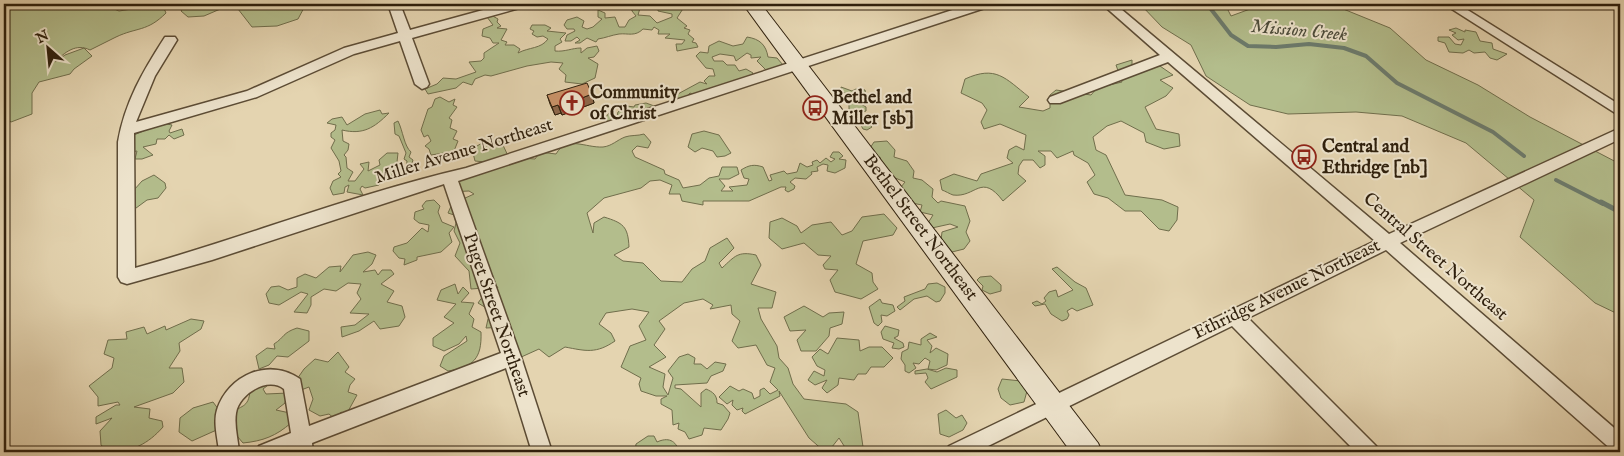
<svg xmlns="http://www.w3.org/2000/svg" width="1624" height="456" font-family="'IM FELL English',serif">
  <rect width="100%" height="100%" fill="#e4d4b0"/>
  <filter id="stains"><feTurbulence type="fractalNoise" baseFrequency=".004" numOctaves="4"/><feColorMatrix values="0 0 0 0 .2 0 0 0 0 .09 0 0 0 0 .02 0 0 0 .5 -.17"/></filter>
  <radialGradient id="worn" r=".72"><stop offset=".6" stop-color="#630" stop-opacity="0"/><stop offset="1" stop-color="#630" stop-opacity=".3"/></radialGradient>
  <!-- green -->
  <g fill="#b3bd8c" stroke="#706e4c">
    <path d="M 4,4 L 102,4 L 119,11 L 138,8 L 141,4 L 162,4 L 166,13 C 147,32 137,27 116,37 C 107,41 99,46 90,50 C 76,43 65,52 55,62 L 65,55 L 84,48 L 92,56 L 74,69 L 70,74 L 39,82 L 32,93 L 32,114 L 11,122 L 4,118 Z"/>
    <polygon points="181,4 232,4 204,16 188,17 181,11 184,6"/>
    <polygon points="240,4 306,4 298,19 277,26 252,27 238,9"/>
    <path d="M 631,4 L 637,4 L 640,8 L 638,15 L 650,16 L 657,23 L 672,17 L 672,14 L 658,11 L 658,4 L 686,4 L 677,18 L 687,26 L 684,28 L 690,30 L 688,34 L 694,39 L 692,42 L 696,43 L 698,47 L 677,51 L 676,44 L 682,44 L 685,40 L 665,38 L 670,34 L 658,34 L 659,30 L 654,27 L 652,30 L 643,29 C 635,37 628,33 619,34 C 612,35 605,38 598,39 L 596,42 L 587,38 L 580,43 L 575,43 L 580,40 L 577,37 L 571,41 L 565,41 L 567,35 L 575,31 L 574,29 L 567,29 L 564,25 L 567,20 L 577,17 L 584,21 L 582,27 L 587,29 L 593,27 L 602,19 L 598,17 L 598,10 L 605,13 L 605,18 L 615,17 L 619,27 L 625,27 L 629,20 L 636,16 L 632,11 Z"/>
    <polygon points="1140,4 1225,4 1231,16 1261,5 1331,4 1390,28 1426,60 1478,85 1530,117 1620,164 1620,315 1595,303 1520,237 1534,200 1466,143 1402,116 1356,112 1288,114 1250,105 1206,76 1191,45 1162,27"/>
    <path d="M 491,15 L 498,19 L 497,22 L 501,26 L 497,28 L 507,29 L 501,40 L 507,42 L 505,45 L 514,45 L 520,49 L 518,53 C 529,47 541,49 548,39 L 543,36 L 537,37 L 532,34 L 534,31 L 530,29 L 532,25 L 545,25 L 551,28 L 547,31 L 566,33 L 560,39 L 562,42 L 555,46 L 555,51 C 565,52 572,48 581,48 L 581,53 L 587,48 L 597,46 L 599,51 L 594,57 L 588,58 L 598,64 L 595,78 L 582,84 L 565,82 L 566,75 L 559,69 L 563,63 L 551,62 L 527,66 L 491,76 L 485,75 L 475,79 L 472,85 L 463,82 L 456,88 L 428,94 L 425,89 L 437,84 L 443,78 L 456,79 L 476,72 L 469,62 L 481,61 L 484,58 L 484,53 L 499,43 L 493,43 L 490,38 L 482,36 L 483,29 L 493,25 L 487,17 Z"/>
    <polygon points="1456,28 1465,32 1465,30 1476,32 1480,41 1492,43 1493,49 1507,54 1497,60 1490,58 1485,52 1474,53 1469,50 1463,53 1449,52 1445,43 1438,41 1438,37 1449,37 1455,44 1461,45 1464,39 1458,40 1452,35 1456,33 1449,30"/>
    <path d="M 747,37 C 760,39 766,45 768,57 L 777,58 L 783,65 L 766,70 L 757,61 L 761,57 L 751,58 L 751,55 L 747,53 L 736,61 L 734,56 L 720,54 L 712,57 L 714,61 L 723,61 L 727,65 L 735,65 L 739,71 L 746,69 L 753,73 L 747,82 L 737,81 L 727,93 L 711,97 L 706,90 L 699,97 L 690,93 L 685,98 L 678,99 L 676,95 L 700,82 L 707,84 L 704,81 L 709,76 L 715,76 L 713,69 L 706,68 L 696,56 L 700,52 L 708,53 L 709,46 L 719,41 L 733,46 L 743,44 Z"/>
    <path d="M 1132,60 L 1132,76 L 1157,64 L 1173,75 L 1160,80 L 1173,88 L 1166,96 L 1145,107 L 1156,129 L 1179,134 L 1180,146 L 1164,149 L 1146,142 L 1144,133 L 1121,121 L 1107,126 L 1093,137 L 1096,150 L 1106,155 L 1125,195 L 1162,200 L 1178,207 L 1177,220 L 1169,231 L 1159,229 L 1141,211 L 1125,211 L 1108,198 L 1094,194 L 1087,182 L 1095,175 L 1088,163 L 1074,155 L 1073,151 L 1057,158 L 1051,151 L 1038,151 L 1045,156 L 1045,165 L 1040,168 L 1033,160 L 1023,160 L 1019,166 L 1018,174 L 1026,181 L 1003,201 C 981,172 976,198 953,195 C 950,194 945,191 942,190 L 940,180 L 954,174 L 977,181 L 981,174 L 1013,163 L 1007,158 L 1009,150 L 1016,146 L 1024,150 L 1026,135 L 1000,124 L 984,129 L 981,122 L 987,110 L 982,103 L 961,93 L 965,79 C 996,65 1005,78 1029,97 L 1019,107 L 1043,111 L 1050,108 L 1050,95 L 1056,90 L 1091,95 L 1097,88 L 1122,82 L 1116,65 Z"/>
    <polygon points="841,87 852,91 856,89 865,90 866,96 858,100 859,103 866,107 866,111 857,114 865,124 869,124 872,127 867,130 863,129 855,114 856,111 849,110 849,103 842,101 847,97 854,97 851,93 842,93"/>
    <polygon points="440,97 449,102 455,99 453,105 457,107 449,118 452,120 450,128 457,131 453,139 458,141 452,156 445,158 444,153 431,155 429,149 425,146 431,141 428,135 424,137 421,130 428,109 432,107 435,99"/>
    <polygon points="646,103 657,107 640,113 635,112 612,124 607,122 606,117 609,113 617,116 618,112 627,106 634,107 635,105"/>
    <path d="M 380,110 L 382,114 L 389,113 C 374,128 363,135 342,130 L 343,141 L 349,144 L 348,150 L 344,155 L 346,157 L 347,168 L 353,172 L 348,181 L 355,181 L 364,169 L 360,164 L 369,162 L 368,171 L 380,165 L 379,160 L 387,153 L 398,153 L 397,162 L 401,168 L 396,176 L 391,175 L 388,179 L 384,176 L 381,178 L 384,180 L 379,185 L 365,188 L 362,186 L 360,189 L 363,195 L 347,192 L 349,185 L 345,187 L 344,193 L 333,195 L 330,188 L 333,181 L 341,177 L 338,174 L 341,171 L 339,161 L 331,148 L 335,140 L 331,137 L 331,133 L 335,130 L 336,125 L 327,123 L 332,119 L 342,117 L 347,125 L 365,114 Z"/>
    <path d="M 398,121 C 403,131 404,146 411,152 L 409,157 L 413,160 L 412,163 L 414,171 L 409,173 L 406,171 L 407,161 L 404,159 L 406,153 L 399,136 L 395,134 L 394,123 Z"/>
    <polygon points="162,123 172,125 169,131 170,133 182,129 184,135 174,139 169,135 165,139 157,139 156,144 143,147 153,155 142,159 135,159 137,151 131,152 134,135"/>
    <polygon points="704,131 719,135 731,153 725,156 717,157 713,151 702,148 695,152 688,147 692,134"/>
    <path d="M 644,134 L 651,142 L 648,148 L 637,146 L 632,151 L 635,157 L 664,170 L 665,174 L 679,180 L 683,188 L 700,185 L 709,178 L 719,176 L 722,167 L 737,167 L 739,174 L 729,179 L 719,179 L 725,186 L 721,191 L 733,191 L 729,187 L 747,185 L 749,179 L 744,178 L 741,170 C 749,165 754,164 763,167 L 769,181 L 772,180 L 770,175 L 784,171 L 787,174 L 797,172 L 800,163 L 807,167 L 813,165 L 812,162 L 817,160 L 820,163 L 826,158 L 831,162 L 835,159 L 830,157 L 833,152 L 839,152 L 843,156 L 839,159 L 846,160 L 845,168 L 835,173 L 827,171 L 828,165 L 823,164 L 817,167 L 818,171 L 811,172 L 812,174 L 806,179 L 795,178 L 790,182 L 795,186 L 794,189 L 788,192 L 785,190 L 786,187 L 781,187 L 749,201 L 703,201 L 703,205 L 682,201 L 680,194 L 669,194 L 672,185 L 660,180 L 650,181 L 641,188 L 604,198 L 587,213 L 593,233 L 594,223 L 604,217 C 623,223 628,226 629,247 L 614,255 L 623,261 L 643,263 L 661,281 L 682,282 L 692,269 L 705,261 L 710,248 L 727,238 L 734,248 L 719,263 L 722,268 C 735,256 738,251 756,255 L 761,265 L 751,284 L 776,292 L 772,308 L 758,308 L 761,319 L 777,346 L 779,358 L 788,368 L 793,384 L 804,399 L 846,404 L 858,412 L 863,447 L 848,452 L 839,438 L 828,452 L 825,452 L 809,438 L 779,391 L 780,396 L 745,414 L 742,411 L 743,408 L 737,410 L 732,405 L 733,400 L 727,404 L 719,397 L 730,386 L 739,391 L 743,389 L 752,393 L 754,399 L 760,396 L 760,390 L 764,388 L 770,394 L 778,390 L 770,382 L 775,368 L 767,365 L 756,345 L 738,348 L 732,341 L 740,321 L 732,314 L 731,305 L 710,309 L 713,305 L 703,299 L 684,303 L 659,321 L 665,329 L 654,345 L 666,357 L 649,367 L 665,374 L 663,387 L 668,395 L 673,378 L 668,371 L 679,357 L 688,354 L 695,358 L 694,364 L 701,364 L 707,369 L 715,362 L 726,364 L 723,371 L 711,376 L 707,383 L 675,385 L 675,388 L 681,389 L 701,407 L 701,393 L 706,389 C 713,392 717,395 717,403 L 723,405 L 730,413 L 728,419 L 721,430 L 704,428 L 702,435 L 689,439 L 685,432 L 678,429 L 679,423 L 673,425 L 672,410 L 661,404 L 661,399 L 667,396 L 656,396 L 641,391 L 639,384 L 641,378 L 621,367 L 630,346 L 646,340 L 639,326 L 649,312 L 632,309 L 606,313 L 599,324 L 611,333 L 615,341 C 596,354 586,351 565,347 L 549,357 L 539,349 L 508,363 L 506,327 L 486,328 L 488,319 L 493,312 L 478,303 L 483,296 L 495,292 L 498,287 L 471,289 L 469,271 L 455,256 L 460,243 L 454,231 L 456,223 L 454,215 L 448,213 L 452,204 L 474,194 L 469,191 L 449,192 C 458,179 473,172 485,162 L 475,161 L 472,149 L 487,140 L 501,141 L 511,162 L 515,163 L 521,158 L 535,159 L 540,152 L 556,154 C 567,135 585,148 603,147 C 612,146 617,140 625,137 C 630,135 638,136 644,134 Z"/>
    <polygon points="887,141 895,150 894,157 907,161 914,171 913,178 922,180 933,189 932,197 938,203 941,201 965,206 970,221 966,232 970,241 964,249 952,252 941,240 942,232 958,227 950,224 932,228 928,223 933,215 920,212 922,205 907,202 897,192 905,182 883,173 880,157 866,154 874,142"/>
    <polygon points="154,175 165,183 166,188 158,198 147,200 132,211 121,206 135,194 134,190 142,181"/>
    <polygon points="434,200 440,206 438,212 442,222 454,227 449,233 452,242 441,252 417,257 417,260 404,265 405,259 399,258 393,251 394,247 407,243 422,228 428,232 429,225 419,223 414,219 415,212 424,209 422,206 426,201"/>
    <polygon points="884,214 897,228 893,235 863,241 856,264 872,273 873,282 878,289 861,299 835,292 830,280 838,270 825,269 823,265 831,256 818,255 804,243 782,249 769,238 770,222 782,218 797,226 801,233 812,225 831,222 842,235 852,231 862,217"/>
    <polygon points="368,252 376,255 372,264 363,272 375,270 378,275 382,270 391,270 394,274 381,284 394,291 387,302 402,306 405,317 399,326 380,329 374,321 359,331 342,337 341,327 355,325 369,314 350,313 361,299 357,293 361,284 348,283 336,291 324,289 311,297 311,305 307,313 294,312 308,294 301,292 279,305 269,303 266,294 271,287 279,286 288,290 297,287 297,278 305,274 316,278 329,267 341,266 340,272 353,255"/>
    <polygon points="1057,267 1075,282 1086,288 1093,305 1077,311 1072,308 1067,311 1069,315 1067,319 1062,321 1051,314 1045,304 1035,306 1032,303 1037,301 1042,304 1046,301 1044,298 1049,292 1056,290 1058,297 1073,290 1052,269"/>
    <polygon points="991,276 1001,285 1001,291 990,294 982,290 983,286 977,280 980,277"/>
    <polygon points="937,283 945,287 945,293 940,301 936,302 927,296 914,299 900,310 897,307 905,301 904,297 925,289 928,284"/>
    <path d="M 455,284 L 458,294 L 463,287 L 469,293 L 461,302 L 474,303 L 469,314 L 474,319 L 472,327 L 481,332 C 482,359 473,367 448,371 L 440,366 L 444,356 L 467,341 L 466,336 L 459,344 L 444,351 L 433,346 L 433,338 L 454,323 L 444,317 L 456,304 L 437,300 L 441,290 Z"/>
    <polygon points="880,299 882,303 893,305 895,311 887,316 881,315 882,322 878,326 874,323 869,307"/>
    <polygon points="804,306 823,317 829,313 844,312 842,324 830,328 829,336 816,351 801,351 797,340 806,330 790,331 784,317"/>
    <path d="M 191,319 L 204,321 L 201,329 L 179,343 L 180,351 L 169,368 L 182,368 L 184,382 L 173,393 L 134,407 L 150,409 L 149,418 L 162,421 L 163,427 C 148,444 132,452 109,452 L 101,445 L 100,431 L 112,418 L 96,424 L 96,417 L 116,405 L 120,405 L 118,402 L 98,406 L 98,397 L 89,386 L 112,368 L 114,358 L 104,354 L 108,340 L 127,339 L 126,332 L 144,327 L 147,334 L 165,326 L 166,330 Z"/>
    <polygon points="885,326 899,330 898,336 894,338 903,343 904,347 899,349 892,348 894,343 883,339 881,332"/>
    <path d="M 297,328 L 309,331 L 309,341 L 288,357 L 277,356 L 269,365 L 259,369 L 256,356 L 267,348 L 275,349 L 274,344 C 285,337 282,333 297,328 Z"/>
    <polygon points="930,333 937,337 927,340 932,346 930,353 936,348 948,354 947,365 936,370 928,369 930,361 925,358 919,364 913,363 916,368 909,373 905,371 905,365 901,359 902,352 908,349 909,342 921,345 921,339"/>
    <polygon points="837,338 859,340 860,351 869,347 882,347 893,358 884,367 871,367 866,374 858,374 854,380 839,378 838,385 827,393 822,388 827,380 815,385 808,380 814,371 824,376 825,370 817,366 812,357 820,349 828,354"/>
    <polygon points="338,352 349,367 345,372 355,379 350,385 348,392 357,395 346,415 341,412 336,420 329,414 320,416 309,410 313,399 309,387 301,390 295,382 304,369 315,359 328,362"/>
    <polygon points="946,368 957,370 957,377 931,389 925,382 928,378 926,373 915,374 915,371 927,369 937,372"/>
    <path d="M 276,379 L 263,389 L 266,394 L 288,393 L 285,403 L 276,410 L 290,413 L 291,423 C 276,436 263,441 243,443 L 237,436 L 222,429 C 224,425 227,417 230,414 C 240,405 249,409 250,390 Z"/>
    <polygon points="1002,379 1021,381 1027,391 1024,402 1010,405 1001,398 998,389"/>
    <polygon points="213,402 222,414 221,428 192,441 179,432 180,418 193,408"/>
    <polygon points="946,410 956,418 962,415 967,423 963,430 949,437 940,434 938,414"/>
    <path d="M 648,436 L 654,436 L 657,442 C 668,437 676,440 679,452 L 635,452 L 636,444 Z"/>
  </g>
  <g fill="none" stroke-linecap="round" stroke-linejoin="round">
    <!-- stream-far1 -->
    <g stroke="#6c7b6d" stroke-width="4">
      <polyline points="1207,4 1231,35 1248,46 1276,47 1309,44 1344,48 1366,56 1397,83 1493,132 1524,156"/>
      <polyline points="1556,180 1603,204"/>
    </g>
    <!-- stream -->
    <polyline stroke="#6c7b6d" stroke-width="5" points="1601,202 1620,212"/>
    <!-- street casing -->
    <g stroke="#5c4c35" stroke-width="3">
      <g id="street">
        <path d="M 388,4 L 400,4 L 410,30 L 505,4 L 524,4 L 523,7 L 412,38 L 429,84 L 427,87 L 422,89 L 415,84 L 400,41 L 354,54 L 257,97 L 134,133 L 135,268 C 246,237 354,194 466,168 L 971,4 L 989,4 L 988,7 L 458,181 L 521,357 L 552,452 L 532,452 L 506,368 L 312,443 L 313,452 L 256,452 L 259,446 L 291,433 L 284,389 C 268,376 239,394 236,413 C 234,426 238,439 239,452 L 219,452 C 218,439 213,423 217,410 C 228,375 269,357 300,379 L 309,426 L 501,353 L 444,184 L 212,260 L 127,284 L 121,282 L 118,277 L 118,142 C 125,102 143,71 165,37 L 175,37 L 177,40 L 155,76 L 136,122 L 247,91 L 344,48 L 398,33 Z"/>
        <polygon points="1102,4 1115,4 1389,234 1620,128 1620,139 1400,243 1620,433 1620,452 1613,451 1386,250 1248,318 1376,446 1379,452 1356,452 1232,326 976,452 946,452 949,446 1375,241 1168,62 1060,103 1050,103 1048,100 1050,97 1160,55"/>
        <polygon points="1444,4 1458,4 1620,105 1620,116"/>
      </g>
    </g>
    <!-- secondary casing -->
    <g stroke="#2e1f0c" stroke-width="2">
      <polygon id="secondary" points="743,4 761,4 1098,443 1102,452 1071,452"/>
    </g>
    <!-- street -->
    <use href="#street" fill="#ede3cc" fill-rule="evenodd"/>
    <!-- secondary -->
    <use href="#secondary" fill="#ede3cc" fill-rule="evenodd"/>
  </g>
  <!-- wall -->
  <polygon fill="#ae7e5a" stroke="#2e1f0c" points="592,94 594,103 562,115 561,113 555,115 550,104 547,95"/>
  <!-- shaded-wall -->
  <g fill="#8d674a" stroke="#2e1f0c">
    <polygon points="592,94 594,103 562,115 559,107"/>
    <polygon points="558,105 561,113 555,115 552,107"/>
  </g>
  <!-- building -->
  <polygon fill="#ca9369" stroke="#2e1f0c" points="587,83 592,94 559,107 558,105 552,107 547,95"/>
  <!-- icons -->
  <defs>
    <g id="church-ring" transform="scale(1.25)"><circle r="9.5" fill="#ede3cc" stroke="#8f2418" stroke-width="1.5"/><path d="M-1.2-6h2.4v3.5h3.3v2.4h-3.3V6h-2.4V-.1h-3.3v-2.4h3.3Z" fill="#8f2418"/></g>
    <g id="bus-ring" transform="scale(1.25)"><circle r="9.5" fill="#ede3cc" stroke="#8f2418" stroke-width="1.5"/><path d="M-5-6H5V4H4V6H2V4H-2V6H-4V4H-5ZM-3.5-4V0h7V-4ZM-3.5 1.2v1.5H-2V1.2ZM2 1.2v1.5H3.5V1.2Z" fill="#8f2418"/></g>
  </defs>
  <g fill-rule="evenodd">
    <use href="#church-ring" x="572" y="103"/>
    <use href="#bus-ring" x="815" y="108"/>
    <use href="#bus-ring" x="1304" y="157"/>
  </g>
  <g text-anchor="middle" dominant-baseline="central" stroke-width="4" stroke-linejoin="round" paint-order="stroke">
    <!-- poi labels -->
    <g font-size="18" font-weight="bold" fill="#2e1f0c" stroke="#ede3cc" text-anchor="start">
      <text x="590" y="93">Community<tspan x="590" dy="21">of Christ</tspan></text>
      <text x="832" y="98">Bethel and<tspan x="832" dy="21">Miller [sb]</tspan></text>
      <text x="1322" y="147">Central and<tspan x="1322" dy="21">Ethridge [nb]</tspan></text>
    </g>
    <!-- street labels -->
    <g font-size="18" fill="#2e1f0c" stroke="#ede3cc">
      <text transform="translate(464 152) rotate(-17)">Miller Avenue Northeast</text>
      <text transform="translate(920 228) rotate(53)">Bethel Street Northeast</text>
      <text transform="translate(1435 257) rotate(41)">Central Street Northeast</text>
      <text transform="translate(1287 290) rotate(-26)">Ethridge Avenue Northeast</text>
      <text transform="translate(496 315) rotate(71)">Puget Street Northeast</text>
    </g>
    <!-- water labels -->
    <g font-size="19" font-style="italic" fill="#4d4d3c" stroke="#ede3cc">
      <text transform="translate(1299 31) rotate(5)">Mission Creek</text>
    </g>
  </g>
  <!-- margin -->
  <rect width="1624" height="456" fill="none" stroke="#e4d4b0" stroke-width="20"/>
  <rect x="5" y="5" width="1614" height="446" fill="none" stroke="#2e1f0c" stroke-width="2.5"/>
  <rect x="10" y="10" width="1604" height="436" fill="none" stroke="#2e1f0c"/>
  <!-- north arrow -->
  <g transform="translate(48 48) rotate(333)" stroke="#ede3cc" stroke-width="4" paint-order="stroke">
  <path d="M0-4L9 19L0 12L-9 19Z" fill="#2e1f0c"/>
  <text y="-8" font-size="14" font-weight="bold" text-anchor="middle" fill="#2e1f0c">N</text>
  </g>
  <rect width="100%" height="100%" filter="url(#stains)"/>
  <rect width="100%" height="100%" fill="url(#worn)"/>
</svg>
